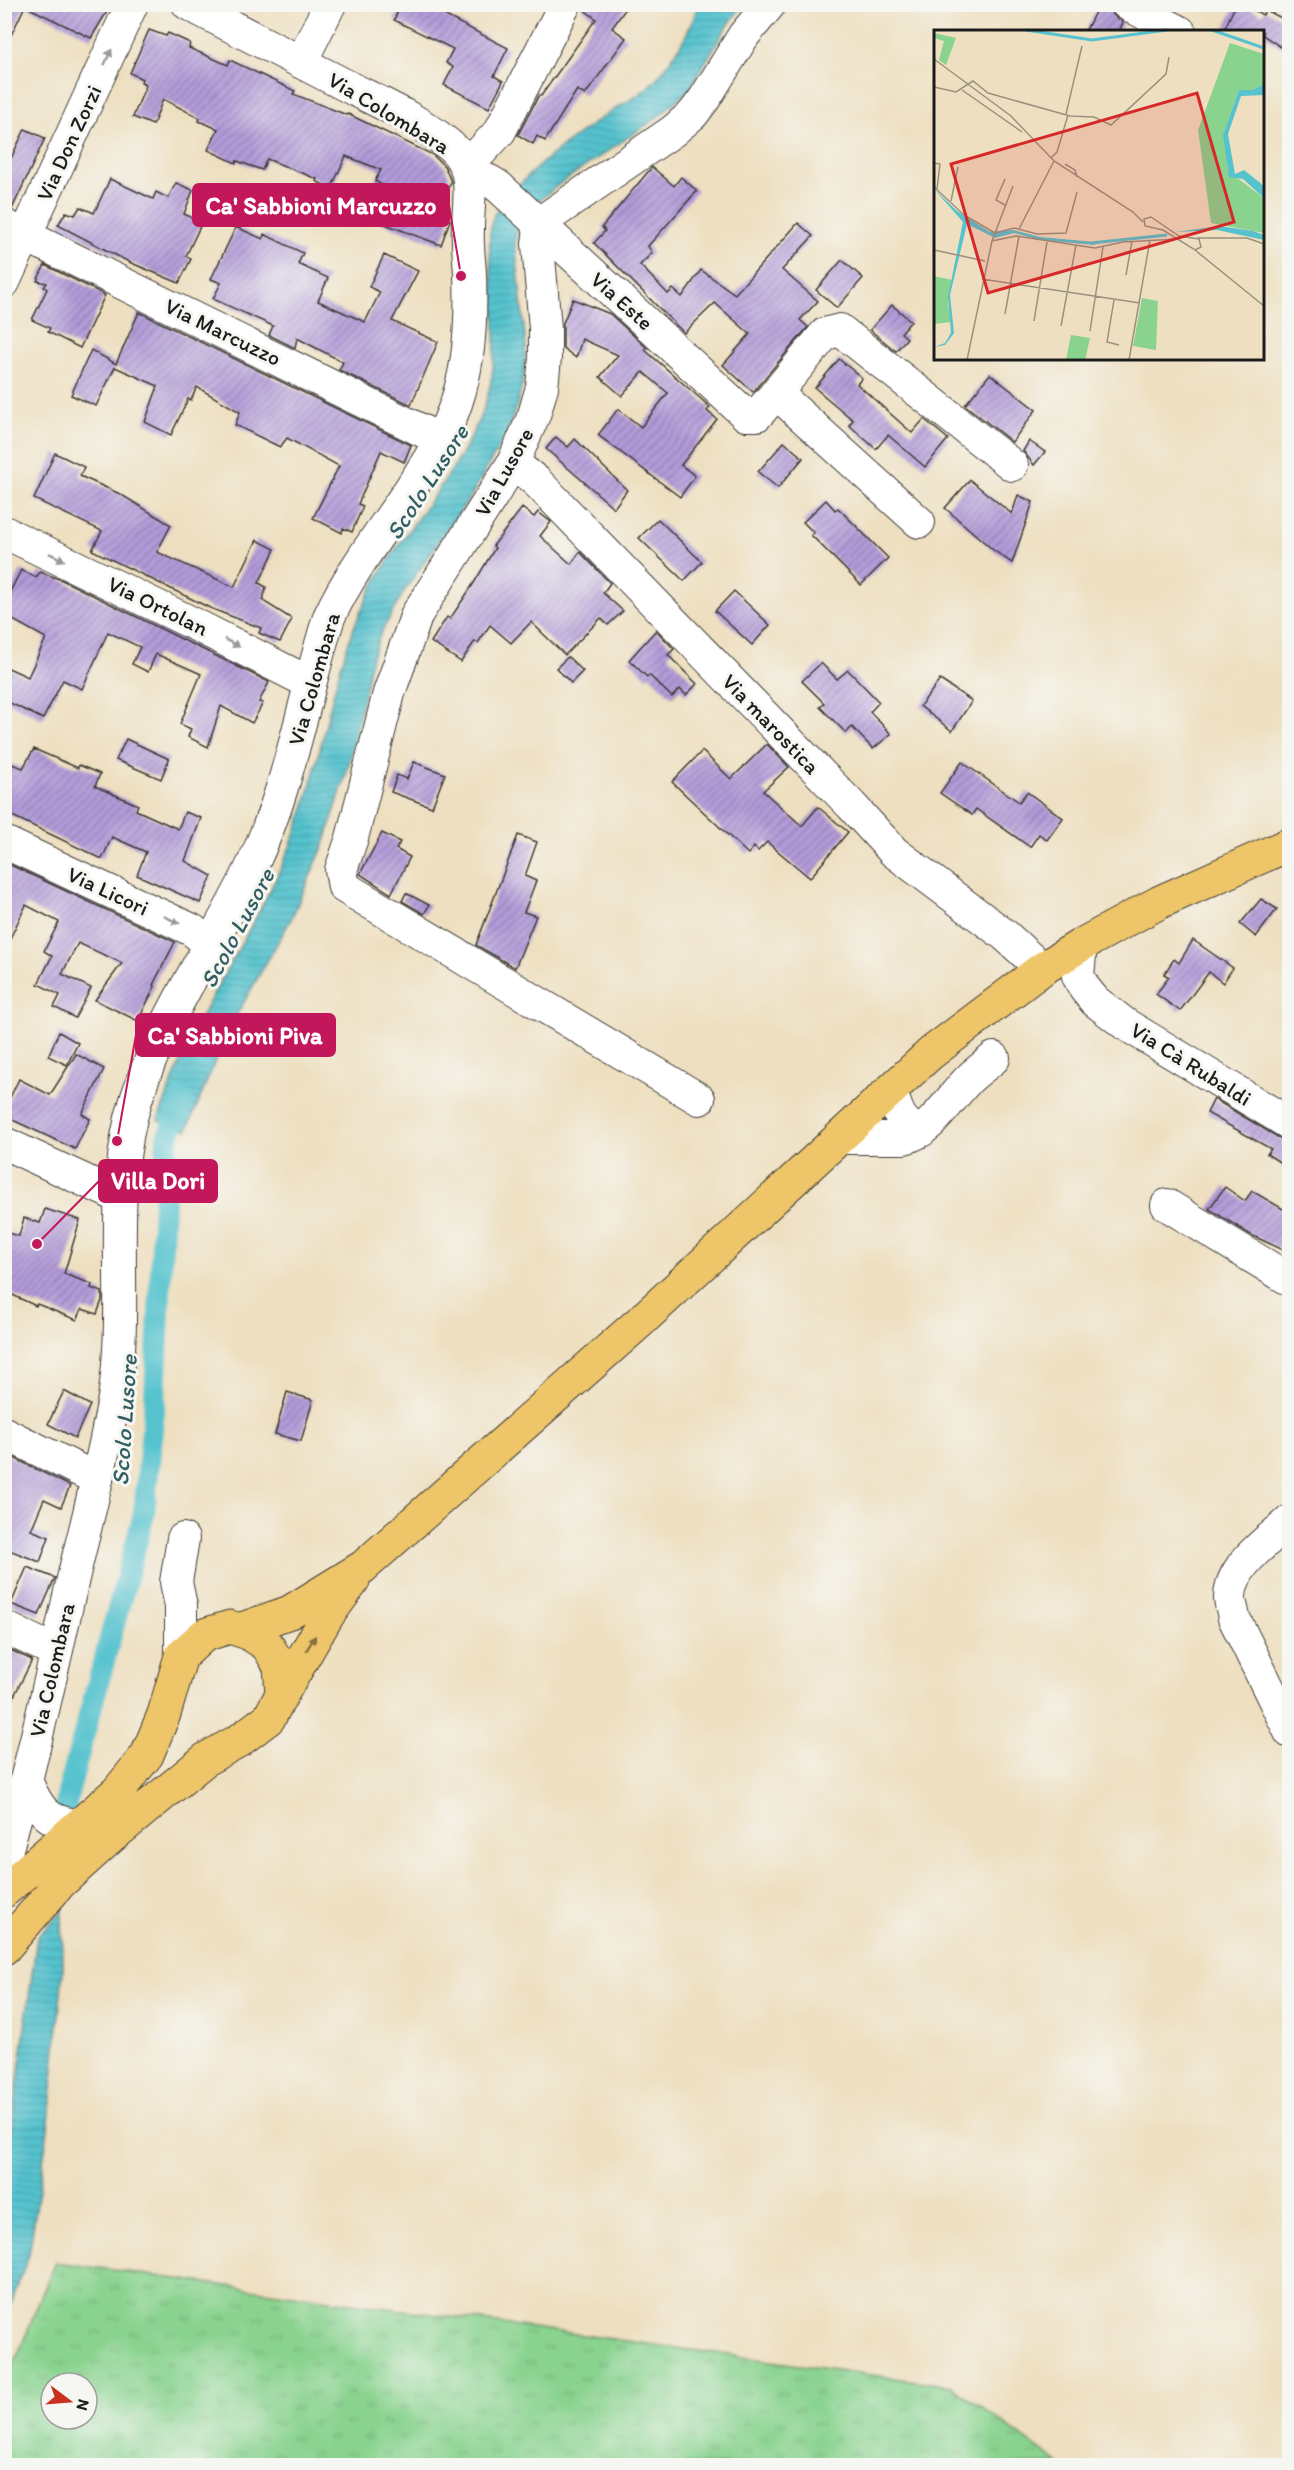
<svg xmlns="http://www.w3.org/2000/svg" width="1294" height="2470" font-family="Itim,sans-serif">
  <defs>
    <pattern id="grass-tufts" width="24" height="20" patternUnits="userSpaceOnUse" patternTransform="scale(1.5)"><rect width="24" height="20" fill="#89d38f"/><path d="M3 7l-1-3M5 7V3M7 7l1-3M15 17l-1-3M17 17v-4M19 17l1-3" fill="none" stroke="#76b57b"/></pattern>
    <pattern id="water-rules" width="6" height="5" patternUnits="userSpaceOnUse" patternTransform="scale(1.5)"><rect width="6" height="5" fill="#55c2ce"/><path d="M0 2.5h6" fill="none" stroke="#49a6b0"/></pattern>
    <pattern id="building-hatch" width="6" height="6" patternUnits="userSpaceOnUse" patternTransform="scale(1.5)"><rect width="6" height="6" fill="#b39bd9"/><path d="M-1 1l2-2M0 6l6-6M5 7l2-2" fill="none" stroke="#917eaf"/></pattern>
  </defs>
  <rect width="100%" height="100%" fill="#f6f6f2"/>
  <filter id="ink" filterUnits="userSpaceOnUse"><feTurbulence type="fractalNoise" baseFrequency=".0167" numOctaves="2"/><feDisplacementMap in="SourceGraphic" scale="12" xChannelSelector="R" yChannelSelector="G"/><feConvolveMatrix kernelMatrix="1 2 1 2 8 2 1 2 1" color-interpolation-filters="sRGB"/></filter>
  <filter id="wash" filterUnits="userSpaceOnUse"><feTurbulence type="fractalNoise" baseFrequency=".008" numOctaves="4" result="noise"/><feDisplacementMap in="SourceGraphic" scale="24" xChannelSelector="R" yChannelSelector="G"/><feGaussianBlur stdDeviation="1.35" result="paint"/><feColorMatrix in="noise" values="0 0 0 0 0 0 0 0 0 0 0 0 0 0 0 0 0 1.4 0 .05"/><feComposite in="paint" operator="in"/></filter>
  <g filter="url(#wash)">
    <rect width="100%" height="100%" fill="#eedfc0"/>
    <!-- grass -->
    <path fill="url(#grass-tufts)" stroke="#527856" stroke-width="1.5" fill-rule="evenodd" d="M 55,2262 L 952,2386 L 1061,2465 L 5,2465 L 5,2387 ZM 51,2383 L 87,2383 L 87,2419 L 51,2419 Z"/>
    <!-- water -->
    <g fill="url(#water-rules)" stroke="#386f75" stroke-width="1.5">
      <path d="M 697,5 L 743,5 L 726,28 L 689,89 L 658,117 L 558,185 L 526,212 L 518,223 L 515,242 L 526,345 L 524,375 L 517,405 L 507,433 L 472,494 L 405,590 L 380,635 L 371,660 L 348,768 L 324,845 L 291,919 L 227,1032 L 187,1130 L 158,1120 C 170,1087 182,1055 197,1025 C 229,963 266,906 292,842 C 324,762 329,673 368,596 C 400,531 457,479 483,410 C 496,376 496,338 494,302 C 493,277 484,235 495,213 C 501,202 512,193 520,184 C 546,157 575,136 606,115 C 619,106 636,98 648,87 C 667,70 693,29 697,5 Z"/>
      <polygon points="62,1911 63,1971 49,2122 29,2255 5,2320 5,2177 37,1937"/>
    </g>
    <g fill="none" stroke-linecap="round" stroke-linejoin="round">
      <!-- canal -->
      <polyline stroke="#55c2ce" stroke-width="22" points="61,1837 68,1793 144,1514 155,1398 167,1139 183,1098"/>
    </g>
    <g id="blocks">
      <!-- building -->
      <g fill="url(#building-hatch)">
        <polygon points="4,4 98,4 108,10 91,38 25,6 4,50"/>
        <polygon points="401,4 442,4 438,12 508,48 494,76 503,81 489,108 444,85 453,67 446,63 453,49 394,20"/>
        <polygon points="583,4 629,4 612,28 626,38 585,95 577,90 545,141 537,136 533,144 518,135 539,95 541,96 596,19 582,8"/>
        <polygon points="1099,4 1109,4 1112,14 1123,22 1119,32 1085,32"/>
        <polygon points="1236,4 1242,4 1263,15 1265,10 1290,22 1290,53 1263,35 1263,32 1223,32"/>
        <polygon points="149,30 166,36 168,33 190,43 189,48 228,65 230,60 295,91 293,94 347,115 348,114 433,155 445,167 451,182 435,212 450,220 441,245 369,218 384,186 375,181 381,170 346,156 331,189 316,181 317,179 267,159 262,170 237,161 236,163 208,150 218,129 199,121 200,118 163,99 153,125 133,117 146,85 141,82 142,79 130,73"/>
        <polygon points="25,129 45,138 12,209 4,207 4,173"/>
        <polygon points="652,167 674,186 681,177 697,191 648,246 652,253 640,265 668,294 673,289 682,297 701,270 735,294 798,223 813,236 782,270 818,301 800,320 808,327 753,392 723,365 750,334 715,303 684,333 594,243 605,231 602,227"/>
        <polygon points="110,179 153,199 156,192 168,198 176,183 193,190 184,214 202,222 186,256 191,259 179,283 129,262 58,225 66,212 75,215 80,207 94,213"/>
        <polygon points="236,227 263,239 264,234 303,253 298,264 328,278 318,301 365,322 380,292 369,287 384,255 418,271 392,321 438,342 411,405 339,370 343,362 297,338 295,348 269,335 273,326 213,299 221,283 211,279"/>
        <polygon points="842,260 863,278 837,308 816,290"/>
        <polygon points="45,265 105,295 80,348 48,332 50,328 32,320 47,289 44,287 47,283 37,281"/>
        <polygon points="573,299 610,314 647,348 645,350 710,407 707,411 717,419 681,465 695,476 680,497 598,435 618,409 641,427 668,393 643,372 622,396 600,377 618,355 582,339 576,358 563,348 563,323"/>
        <polygon points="892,305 911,321 901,333 907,338 896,351 870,330"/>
        <polygon points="139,312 411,445 404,462 381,451 358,504 363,506 352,532 343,528 342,533 313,518 339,466 287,438 280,447 235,425 240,412 197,387 191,400 188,399 171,435 145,422 158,386 115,367 96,406 71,395 91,350 116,364"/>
        <polygon points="839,359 862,378 857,384 912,433 924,419 948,439 925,467 888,435 876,449 849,425 853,420 815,388"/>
        <polygon points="990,374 1036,410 1012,442 965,405"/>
        <polygon points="556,437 568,447 575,439 627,490 614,508 546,449"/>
        <polygon points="1029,441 1045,452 1034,465 1023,451"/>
        <polygon points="784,442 803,458 778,488 758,472"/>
        <polygon points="55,453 84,467 80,476 120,494 171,525 157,552 234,587 257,540 275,549 259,583 266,587 263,601 292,619 280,642 259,633 261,628 210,608 92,550 102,531 34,499"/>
        <polygon points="970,480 1012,514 1018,495 1033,502 1012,563 992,549 945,508"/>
        <polygon points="826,500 835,510 838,508 888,558 861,585 811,535 814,533 803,522"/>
        <polygon points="522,508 534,517 538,512 551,522 540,536 571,564 580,552 610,583 603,593 623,611 608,625 601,618 565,655 531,622 511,643 490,625 478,643 475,641 461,662 431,642 447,617 450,619 474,583 495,548 493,546"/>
        <polygon points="658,519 702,562 684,581 639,538"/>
        <polygon points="21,570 36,577 40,572 62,580 269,682 259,702 263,703 252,723 221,706 208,747 188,737 191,729 180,724 201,674 156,654 148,672 132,664 140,647 108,632 82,689 63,680 43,719 4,700 4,666 28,677 46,638 4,615 4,604"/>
        <polygon points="734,591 770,625 752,645 715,611"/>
        <polygon points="656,630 674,649 668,655 697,684 686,695 680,689 672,697 649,675 647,677 629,660"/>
        <polygon points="568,657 583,671 571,683 556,668"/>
        <polygon points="821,663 837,679 848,670 879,702 870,712 891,734 873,749 852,727 846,733 820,707 824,703 802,681"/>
        <polygon points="940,680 972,701 952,731 920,706"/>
        <polygon points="126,739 169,759 161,779 116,760"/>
        <polygon points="767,744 789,767 763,791 802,826 818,807 848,832 810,878 767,842 758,851 754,847 748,854 672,782 702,751 731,779"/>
        <polygon points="34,749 78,768 79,765 100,774 95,786 138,805 136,810 178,829 185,812 201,818 185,861 212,876 200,903 137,875 146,852 112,837 102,859 4,812 4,761 23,768"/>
        <polygon points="414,762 445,774 432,807 391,792 397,775 407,779"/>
        <polygon points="962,762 1019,802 1027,792 1063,818 1047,840 1039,834 1030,847 976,809 972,815 940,793"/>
        <polygon points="382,833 400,842 396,849 410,857 391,894 360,874"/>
        <polygon points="518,835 537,842 525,876 536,881 524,912 536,916 515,968 476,945"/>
        <polygon points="4,862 175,942 153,985 155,986 138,1021 95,1000 122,963 78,943 62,974 91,988 75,1018 54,1007 60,995 38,984 52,956 44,951 59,922 26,905 4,951"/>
        <polygon points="406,893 429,905 424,914 402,901"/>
        <polygon points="1261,899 1277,909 1256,937 1240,924"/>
        <polygon points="1193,940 1233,968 1223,983 1209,972 1180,1011 1156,994 1169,977 1164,974 1174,959 1179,963"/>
        <polygon points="59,1032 78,1043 67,1065 48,1056"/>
        <polygon points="76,1054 104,1069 82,1114 90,1119 75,1149 4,1116 4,1110 19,1079 50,1095"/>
        <polygon points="1214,1099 1281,1139 1290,1142 1290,1169 1267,1154 1271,1149 1207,1113"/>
        <polygon points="1225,1187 1245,1201 1252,1191 1290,1213 1290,1253 1251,1235 1209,1209"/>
        <polygon points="45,1209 80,1220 64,1274 92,1284 91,1288 102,1292 102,1300 97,1314 82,1309 77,1320 37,1304 36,1306 4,1291 4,1232 19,1236 24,1218 40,1223"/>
        <polygon points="64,1391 90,1405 75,1438 48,1424"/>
        <polygon points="287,1392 313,1400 301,1441 275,1434"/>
        <polygon points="4,1453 70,1486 61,1507 44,1499 31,1530 49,1537 40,1562 4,1548"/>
        <polygon points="27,1567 55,1578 39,1615 11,1604"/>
        <polygon points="4,1647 32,1660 4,1716"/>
      </g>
    </g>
  </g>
  <g filter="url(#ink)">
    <use href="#blocks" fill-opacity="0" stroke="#3c3935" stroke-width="1.5"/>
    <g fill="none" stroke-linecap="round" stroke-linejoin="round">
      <!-- minor casing -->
      <g stroke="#3c3935" stroke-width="34">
        <g id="minor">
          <polyline points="1127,4 1180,32"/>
          <polyline points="301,62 330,4"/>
          <polyline points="465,165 474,159 500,131 565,4"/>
          <path d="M 469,179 C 482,177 489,179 500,188 L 746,415 L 757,415 L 771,399 L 784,400 L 919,522"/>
          <polyline points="4,225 441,440"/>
          <polyline points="4,282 132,4"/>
          <polyline points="771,399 825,334 840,330 1012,465"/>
          <polyline points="513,463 536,481 851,805 894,852 1006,936 1042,969"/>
          <polyline points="4,532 194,624 310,683"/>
          <polyline points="4,842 192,930 210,944"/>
          <polyline points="1081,945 1078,976 1085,989 1095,1001 1125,1024 1290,1124"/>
          <path d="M 891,1091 C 897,1110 900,1125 921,1131"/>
          <polyline points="699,1099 344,887 341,870 352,838 389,693 417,614 513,463 534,415 542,387 545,358 545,329 538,244 540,227 551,215 673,131 693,114 705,98 744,35 770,4"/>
          <path d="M 839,1138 L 904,1138 C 934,1131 950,1096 972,1076 C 979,1070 987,1064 994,1058"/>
          <polyline points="4,1143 120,1197"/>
          <polyline points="1167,1205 1290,1280"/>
          <polyline points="4,1433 97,1479"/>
          <path d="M 1290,1521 C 1268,1541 1229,1566 1230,1599 C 1231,1605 1233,1612 1234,1618 L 1290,1732"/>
          <polyline points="4,1627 44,1646 57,1649"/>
          <polyline points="181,1656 181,1606 176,1582 183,1539"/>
          <path d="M 26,1780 C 37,1807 48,1826 81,1824"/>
          <path d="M 4,1862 C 10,1834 19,1807 26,1780 C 44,1710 59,1640 75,1570 C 89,1513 104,1456 114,1398 C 129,1305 109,1210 131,1118 C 154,1026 212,950 252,866 C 290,786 303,700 329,617 C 359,553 407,502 440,440 C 469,387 472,333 470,273 C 469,258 467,243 468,228 C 468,206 473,185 465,165 C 461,157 455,149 448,144 C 418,119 380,103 345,85 C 293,58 240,31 188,4"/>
        </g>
      </g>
      <!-- major casing -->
      <g stroke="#3c3935" stroke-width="35">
        <g id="major">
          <polyline points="239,1630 290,1612 363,1567 642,1320 931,1053 1042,969 1081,945 1160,902 1290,844"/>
          <polyline points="282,1694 328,1615 353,1581"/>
          <polyline points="4,1891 117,1792 147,1755 164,1714 181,1656 204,1635 230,1627 248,1633 267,1645 280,1666 282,1694 269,1718 240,1740 206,1759 111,1837 60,1883 4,1948"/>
        </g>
      </g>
      <!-- minor -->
      <use href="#minor" stroke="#fff" stroke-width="32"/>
      <!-- major -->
      <use href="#major" stroke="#eec569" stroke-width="33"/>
    </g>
    <!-- one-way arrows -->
    <defs><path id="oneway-solid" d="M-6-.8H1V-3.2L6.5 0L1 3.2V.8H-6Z" transform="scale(1.5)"/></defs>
    <g fill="#999">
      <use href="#oneway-solid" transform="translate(108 57) rotate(-65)"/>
      <use href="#oneway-solid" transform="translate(57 557) rotate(26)"/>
      <use href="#oneway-solid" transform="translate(232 643) rotate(27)"/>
      <use href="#oneway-solid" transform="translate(172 920) rotate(25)"/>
    </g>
    <use fill="#857042" href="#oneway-solid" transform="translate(311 1643) rotate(-58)"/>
  </g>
  <g text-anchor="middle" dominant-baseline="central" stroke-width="6" stroke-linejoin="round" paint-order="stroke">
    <!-- street labels -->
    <g font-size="22" fill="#1c1c1c" stroke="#f6f6f2">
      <text transform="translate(389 113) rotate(31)">Via Colombara</text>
      <text transform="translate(69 143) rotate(-65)">Via Don Zorzi</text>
      <text transform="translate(622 301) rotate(42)">Via Este</text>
      <text transform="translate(223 332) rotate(26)">Via Marcuzzo</text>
      <text transform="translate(504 472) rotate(-61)">Via Lusore</text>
      <text transform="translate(158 606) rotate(26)">Via Ortolan</text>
      <text transform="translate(314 679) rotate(-74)">Via Colombara</text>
      <text transform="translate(771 724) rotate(46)">Via marostica</text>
      <text transform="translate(108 891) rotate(25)">Via Licori</text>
      <text transform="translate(1191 1064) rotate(32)">Via Cà Rubaldi</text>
      <text transform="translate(52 1670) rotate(-77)">Via Colombara</text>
    </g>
    <!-- water labels -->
    <g font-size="24" font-style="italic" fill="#335e63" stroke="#f6f6f2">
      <text transform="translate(427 482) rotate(-57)">Scolo Lusore</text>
      <text transform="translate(237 928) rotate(-62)">Scolo Lusore</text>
      <text transform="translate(124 1420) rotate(-86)">Scolo Lusore</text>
    </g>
  </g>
  <!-- overview -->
  <g transform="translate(934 30)">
    <rect width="330" height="330" fill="#eedfc0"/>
    <path d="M 0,3 L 22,8 L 12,35 L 5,30 L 10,11 L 0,8 ZM 296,13 L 330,24 L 330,54 L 318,60 L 305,60 L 290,102 L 294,141 L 330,168 L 330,203 L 277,193 L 264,100 ZM 208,268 L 224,271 L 222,320 L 199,316 Z" fill="#89d38f"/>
    <path d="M 0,246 L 18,250 L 14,274 L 17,292 L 1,294 L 0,301 ZM 137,305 L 156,308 L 151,330 L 132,330 Z" fill="#89d38f"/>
    <path d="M 330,54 L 330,65 L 307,66 L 294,104 L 301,144 L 310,140 L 330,156 L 330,168 L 309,149 L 295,147 L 289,105 L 305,60 L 318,60 ZM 0,159 L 23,181 L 56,202 L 79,200 L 106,207 L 161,212 L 161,215 L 106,210 L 80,203 L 61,208 L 33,194 L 16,265 L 20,303 L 11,315 L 0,317 L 11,313 L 17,303 L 14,267 L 29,192 ZM 285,196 L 319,201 L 330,205 L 330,210 L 283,200 L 242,202 Z" fill="#55c2ce"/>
    <path fill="none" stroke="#55c2ce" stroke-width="3" d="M 92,0 L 158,10 L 233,0M 278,0 L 330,18M 157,213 L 233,205"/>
    <path fill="none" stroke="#9a917e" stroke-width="1.5" d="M 0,29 L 77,86 L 120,131 L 199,182 L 209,192M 0,57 L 22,62 L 39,51 L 54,63 L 136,86 L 160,87 L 177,95 L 232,44 L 235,27M 28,60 L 88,102M 132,84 L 148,16M 117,128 L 123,122 L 134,85M 0,133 L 6,134 L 3,159M 131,134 L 141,140 L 143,147M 71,149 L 62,170 L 71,175M 0,157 L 30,185 L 61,203M 17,171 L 24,137M 217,187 L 245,206 L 265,209 L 267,217 L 261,220 L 229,200 L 211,196 L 210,189 ZM 85,199 L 120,131M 61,203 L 80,198 L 103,204 L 132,203 L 143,162M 263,208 L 313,208 L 330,214M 58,211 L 79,156M 0,220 L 51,231M 261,220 L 330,276M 192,245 L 198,211M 48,249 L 206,273M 180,270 L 173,312 L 185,315M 71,284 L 85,206M 100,291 L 113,212M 127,296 L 142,215M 156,301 L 169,217M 33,330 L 58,211 L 82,206 L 161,218 L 189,212 L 243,209M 195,330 L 216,210"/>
    <path fill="#d62828" fill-opacity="0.15" stroke="#d62828" stroke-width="3" d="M 263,63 L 300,192 L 54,263 L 17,134 Z"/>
    <rect width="330" height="330" fill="none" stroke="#1c1c1c" stroke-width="3"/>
  </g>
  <!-- callouts -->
  <path fill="none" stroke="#c2185b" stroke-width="2" d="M461 276L449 205M117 1141L136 1035M37 1244L99 1181"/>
  <g fill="#c2185b" stroke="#f6f6f2" stroke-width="2">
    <circle cx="461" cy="276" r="6"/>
    <circle cx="117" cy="1141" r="6"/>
    <circle cx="37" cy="1244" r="6"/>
  </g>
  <g fill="#c2185b" stroke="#c2185b" stroke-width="2">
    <rect x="193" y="184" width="256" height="42" rx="6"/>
    <rect x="136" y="1014" width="199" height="42" rx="6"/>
    <rect x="99" y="1160" width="118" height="42" rx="6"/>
  </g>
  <g font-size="24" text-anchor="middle" font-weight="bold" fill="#fff">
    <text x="321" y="214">Ca' Sabbioni Marcuzzo</text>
    <text x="235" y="1044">Ca' Sabbioni Piva</text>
    <text x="158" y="1189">Villa Dori</text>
  </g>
  <!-- margin -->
  <rect width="1294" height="2470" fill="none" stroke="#f6f6f2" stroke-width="24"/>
  <!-- north arrow -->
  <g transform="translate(69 2401) rotate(106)"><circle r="28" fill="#f6f6f2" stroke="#9f9f9c" stroke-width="1.5"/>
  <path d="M0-4.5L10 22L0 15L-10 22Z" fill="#c8321e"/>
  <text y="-9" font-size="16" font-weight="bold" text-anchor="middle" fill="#1c1c1c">N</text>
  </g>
</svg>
